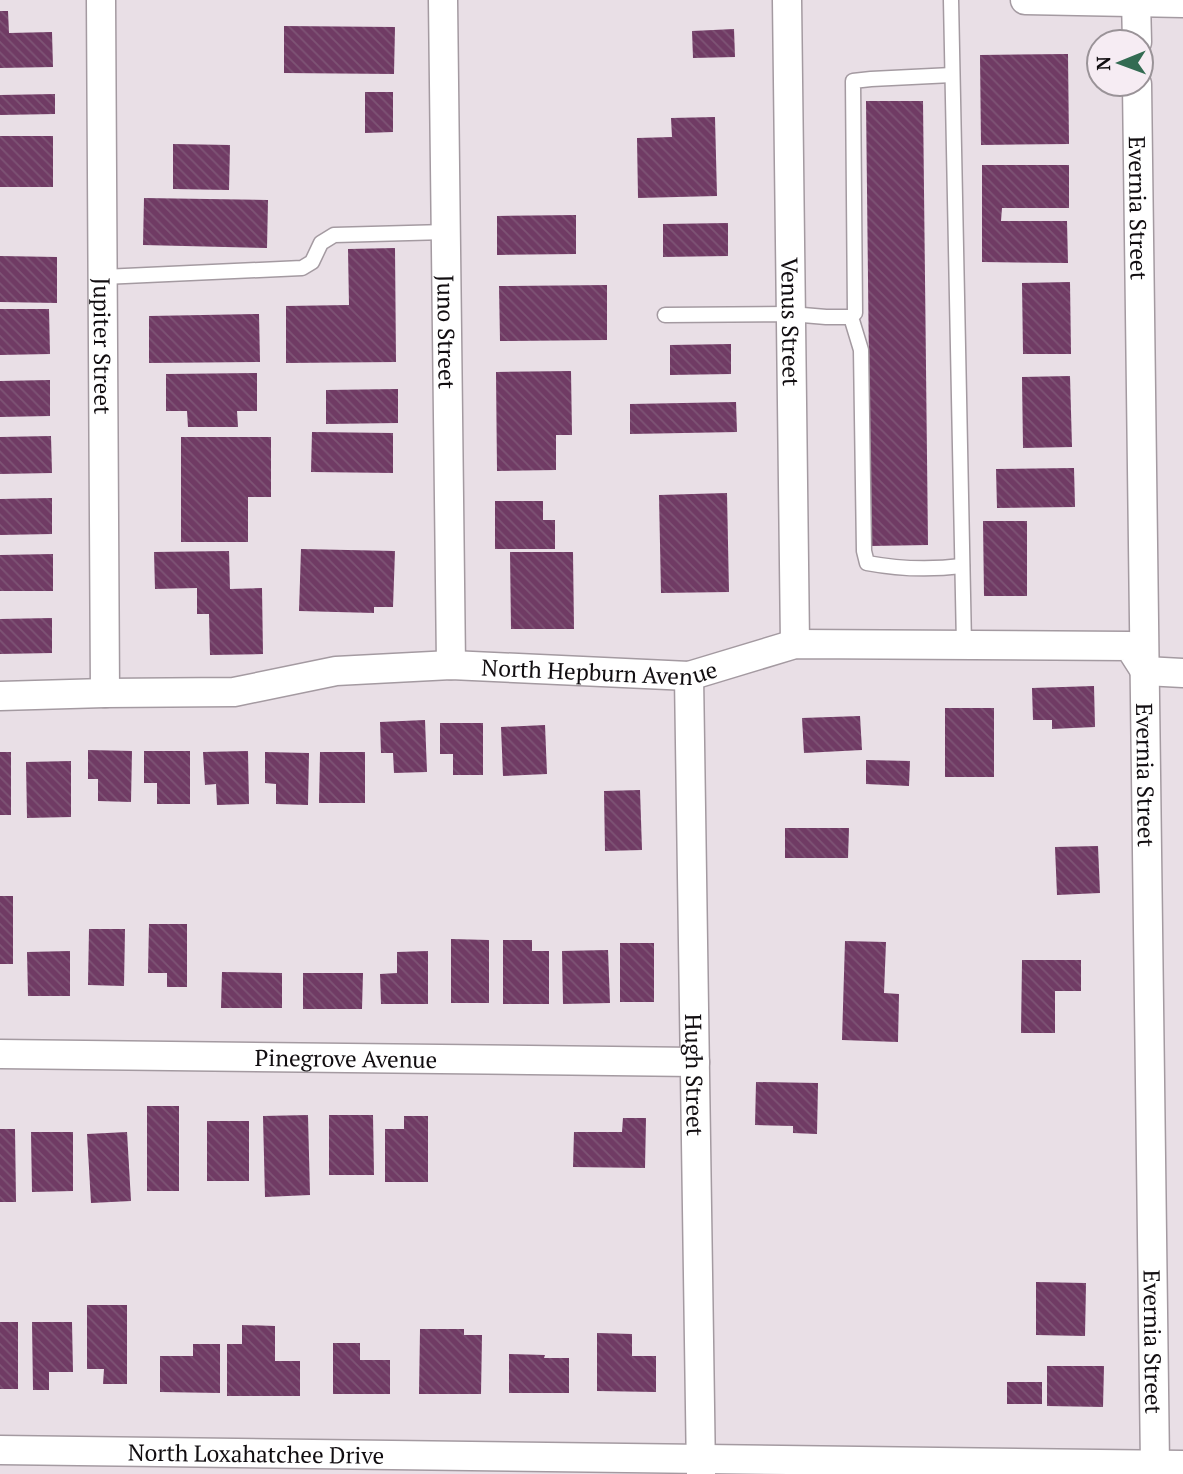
<svg xmlns="http://www.w3.org/2000/svg" width="1183" height="1474" font-family="'PT Serif',serif">
  <defs>
    <pattern id="building-back-hatch" width="6" height="6" patternUnits="userSpaceOnUse" patternTransform="scale(1.75)"><rect width="6" height="6" fill="#703b64"/><path d="M-1 5l2 2M0 0l6 6M5-1l2 2" fill="none" stroke="#7e5475"/></pattern>
  </defs>
  <rect width="100%" height="100%" fill="#e9dfe6"/>
  <!-- building -->
  <g fill="url(#building-back-hatch)">
    <polygon points="0,11 8,11 9,33 52,32 53,67 0,68"/>
    <polygon points="284,26 395,27 394,74 284,73"/>
    <polygon points="734,29 735,57 693,58 692,31"/>
    <polygon points="1068,54 1069,144 981,145 980,55"/>
    <polygon points="365,92 393,92 393,132 365,133"/>
    <polygon points="55,94 55,114 0,115 0,95"/>
    <polygon points="866,101 923,101 928,545 871,546"/>
    <polygon points="715,117 717,196 638,198 637,138 672,137 671,118"/>
    <rect x="0" y="136" width="53" height="51"/>
    <polygon points="173,144 230,145 229,190 173,189"/>
    <polygon points="982,165 1069,165 1069,208 1002,208 1001,221 1067,221 1068,263 982,262"/>
    <polygon points="144,198 268,200 267,248 143,245"/>
    <polygon points="576,215 576,254 497,255 497,216"/>
    <polygon points="728,223 728,256 663,257 663,224"/>
    <polygon points="395,248 396,362 286,363 286,306 349,305 348,249"/>
    <polygon points="0,256 57,257 57,303 0,302"/>
    <polygon points="1070,282 1071,354 1023,354 1022,283"/>
    <polygon points="607,285 607,340 500,341 499,286"/>
    <polygon points="0,309 49,309 50,354 0,355"/>
    <polygon points="259,314 260,362 149,363 149,316"/>
    <polygon points="731,344 731,374 670,375 670,345"/>
    <polygon points="571,371 572,435 556,435 556,470 497,471 496,372"/>
    <polygon points="257,373 257,411 237,411 238,427 188,427 187,411 166,411 166,374"/>
    <polygon points="1070,376 1072,447 1023,448 1022,377"/>
    <polygon points="50,380 50,416 0,417 0,381"/>
    <polygon points="398,389 398,423 326,424 326,390"/>
    <polygon points="736,402 737,432 630,434 630,404"/>
    <polygon points="312,432 393,433 393,473 311,472"/>
    <polygon points="51,436 52,473 0,474 0,437"/>
    <polygon points="181,437 271,437 271,497 248,497 248,542 181,542"/>
    <polygon points="1074,468 1075,507 997,508 996,469"/>
    <polygon points="727,493 729,592 661,593 659,495"/>
    <polygon points="52,498 52,534 0,535 0,499"/>
    <polygon points="495,501 543,501 543,520 555,520 555,549 495,549"/>
    <polygon points="983,521 1027,521 1027,596 984,596"/>
    <polygon points="301,549 395,551 393,607 374,607 374,613 299,611"/>
    <polygon points="229,551 230,589 262,588 263,654 210,655 209,614 197,614 197,588 155,589 154,552"/>
    <polygon points="510,552 573,552 574,629 511,629"/>
    <polygon points="53,554 53,591 0,591 0,555"/>
    <polygon points="52,618 52,653 0,654 0,619"/>
    <polygon points="1094,686 1095,727 1052,729 1052,720 1033,720 1032,688"/>
    <rect x="945" y="708" width="49" height="69"/>
    <polygon points="860,716 862,750 804,753 802,718"/>
    <polygon points="425,720 427,772 394,773 393,753 381,753 380,722"/>
    <polygon points="440,723 483,723 483,775 453,775 453,754 440,754"/>
    <polygon points="545,725 547,774 503,776 501,727"/>
    <polygon points="88,750 132,751 131,802 98,801 98,779 88,779"/>
    <polygon points="144,751 190,751 190,804 157,804 157,783 144,783"/>
    <polygon points="248,751 249,804 217,805 216,784 205,785 203,752"/>
    <rect x="0" y="752" width="11" height="63"/>
    <polygon points="265,752 309,753 308,805 276,804 276,784 265,783"/>
    <polygon points="320,752 365,752 365,803 319,803"/>
    <polygon points="866,760 910,761 909,786 866,784"/>
    <polygon points="71,761 71,817 27,818 26,762"/>
    <polygon points="640,790 642,850 605,851 604,791"/>
    <polygon points="785,828 849,828 848,858 785,858"/>
    <polygon points="1098,846 1100,893 1057,895 1055,847"/>
    <rect x="0" y="896" width="13" height="68"/>
    <polygon points="149,924 187,924 187,987 167,987 167,973 148,973"/>
    <polygon points="89,929 125,929 124,986 88,985"/>
    <polygon points="451,939 489,940 489,1003 451,1003"/>
    <polygon points="503,940 532,940 532,951 549,951 549,1004 503,1004"/>
    <polygon points="845,941 886,942 884,993 899,994 898,1042 842,1040"/>
    <rect x="620" y="943" width="34" height="59"/>
    <polygon points="608,950 610,1003 563,1004 562,951"/>
    <polygon points="70,951 70,996 28,996 27,952"/>
    <polygon points="428,951 428,1004 381,1004 380,974 397,973 397,952"/>
    <polygon points="1022,960 1081,960 1081,991 1055,991 1055,1033 1021,1033"/>
    <polygon points="222,972 282,973 282,1008 221,1008"/>
    <polygon points="303,973 363,973 362,1009 303,1009"/>
    <polygon points="756,1082 818,1083 817,1134 793,1133 793,1126 755,1125"/>
    <rect x="147" y="1106" width="32" height="85"/>
    <polygon points="308,1115 310,1195 265,1197 263,1116"/>
    <polygon points="329,1115 373,1115 374,1175 329,1175"/>
    <polygon points="404,1116 428,1116 428,1182 385,1182 385,1129 404,1129"/>
    <polygon points="623,1118 646,1118 645,1168 573,1167 574,1132 622,1132"/>
    <rect x="207" y="1121" width="42" height="60"/>
    <polygon points="0,1129 15,1129 16,1202 0,1202"/>
    <polygon points="31,1132 73,1132 73,1191 32,1192"/>
    <polygon points="127,1132 131,1201 91,1203 87,1134"/>
    <polygon points="1036,1282 1086,1283 1085,1336 1036,1335"/>
    <polygon points="87,1305 127,1305 127,1384 103,1384 104,1369 87,1369"/>
    <rect x="0" y="1322" width="18" height="67"/>
    <polygon points="32,1322 72,1322 73,1372 49,1372 49,1390 33,1390"/>
    <polygon points="242,1325 275,1326 275,1361 300,1361 300,1396 227,1396 227,1344 242,1344"/>
    <polygon points="420,1329 464,1329 464,1335 482,1335 481,1394 419,1394"/>
    <polygon points="597,1333 632,1334 632,1356 656,1356 656,1392 597,1391"/>
    <polygon points="333,1343 360,1343 360,1360 390,1360 390,1394 333,1394"/>
    <polygon points="193,1344 220,1344 220,1393 160,1392 160,1356 193,1356"/>
    <polygon points="509,1354 545,1355 544,1358 569,1358 569,1393 509,1393"/>
    <polygon points="1047,1366 1104,1366 1103,1407 1047,1406"/>
    <rect x="1007" y="1382" width="35" height="22"/>
  </g>
  <g fill="none" stroke-linecap="round" stroke-linejoin="round">
    <!-- lane casing -->
    <g stroke="#a49aa1" stroke-width="17">
      <g id="lane">
        <polyline points="951,0 964,645"/>
        <path d="M 952,75 L 871,79 L 853,81 L 855,313 L 851,317 L 861,350 L 864,551 L 867,563 C 899,569 930,570 962,566"/>
        <polyline points="103,277 302,268 312,262 321,243 334,235 446,232"/>
        <polyline points="665,315 791,314 826,317 851,317"/>
      </g>
    </g>
    <!-- street casing -->
    <g stroke="#a49aa1" stroke-width="31">
      <g id="street">
        <path id="s1" d="M 101,0 L 105,693"/>
        <path id="s2" d="M 443,0 L 451,665"/>
        <path id="s3" d="M 787,0 L 795,644"/>
        <polyline points="1025,0 1183,3"/>
        <polyline points="1136,0 1137,42"/>
        <path id="s4" d="M 1137,84 L 1155,1465"/>
        <path id="s5" d="M 689,676 L 701,1474"/>
        <path id="s6" d="M 0,696 L 105,693 L 234,692 L 336,671 L 451,665 L 689,676 L 795,644 L 1129,646 L 1145,671 L 1183,673"/>
        <path id="s7" d="M 0,1054 L 695,1062"/>
        <path id="s8" d="M 0,1450 L 1183,1465"/>
      </g>
    </g>
    <!-- lane -->
    <use href="#lane" stroke="#fff" stroke-width="14"/>
    <!-- street -->
    <use href="#street" stroke="#fff" stroke-width="28"/>
  </g>
  <g text-anchor="middle" dominant-baseline="central" stroke-width="7" stroke-linejoin="round" paint-order="stroke">
    <!-- street labels -->
    <g font-size="23" fill="#110d10" stroke="#f6ecf3">
      <text stroke="none"><textPath href="#s4" startOffset="124">Evernia Street</textPath></text>
      <text stroke="none"><textPath href="#s3" startOffset="322">Venus Street</textPath></text>
      <text stroke="none"><textPath href="#s2" startOffset="332">Juno Street</textPath></text>
      <text stroke="none"><textPath href="#s1" startOffset="346">Jupiter Street</textPath></text>
      <text stroke="none"><textPath href="#s6" startOffset="602">North Hepburn Avenue</textPath></text>
      <text stroke="none"><textPath href="#s4" startOffset="691">Evernia Street</textPath></text>
      <text stroke="none"><textPath href="#s7" startOffset="346">Pinegrove Avenue</textPath></text>
      <text stroke="none"><textPath href="#s5" startOffset="399">Hugh Street</textPath></text>
      <text stroke="none"><textPath href="#s4" startOffset="1258">Evernia Street</textPath></text>
      <text stroke="none"><textPath href="#s8" startOffset="256">North Loxahatchee Drive</textPath></text>
    </g>
  </g>
  <!-- north arrow -->
  <g transform="translate(1120 63) rotate(269)"><circle r="33" fill="#f6ecf3" stroke="#9a9398" stroke-width="2"/>
  <path d="M0-5L12 26L0 18L-12 26Z" fill="#336b52"/>
  <text y="-10" font-size="19" font-weight="bold" text-anchor="middle" fill="#110d10">N</text>
  </g>
</svg>
